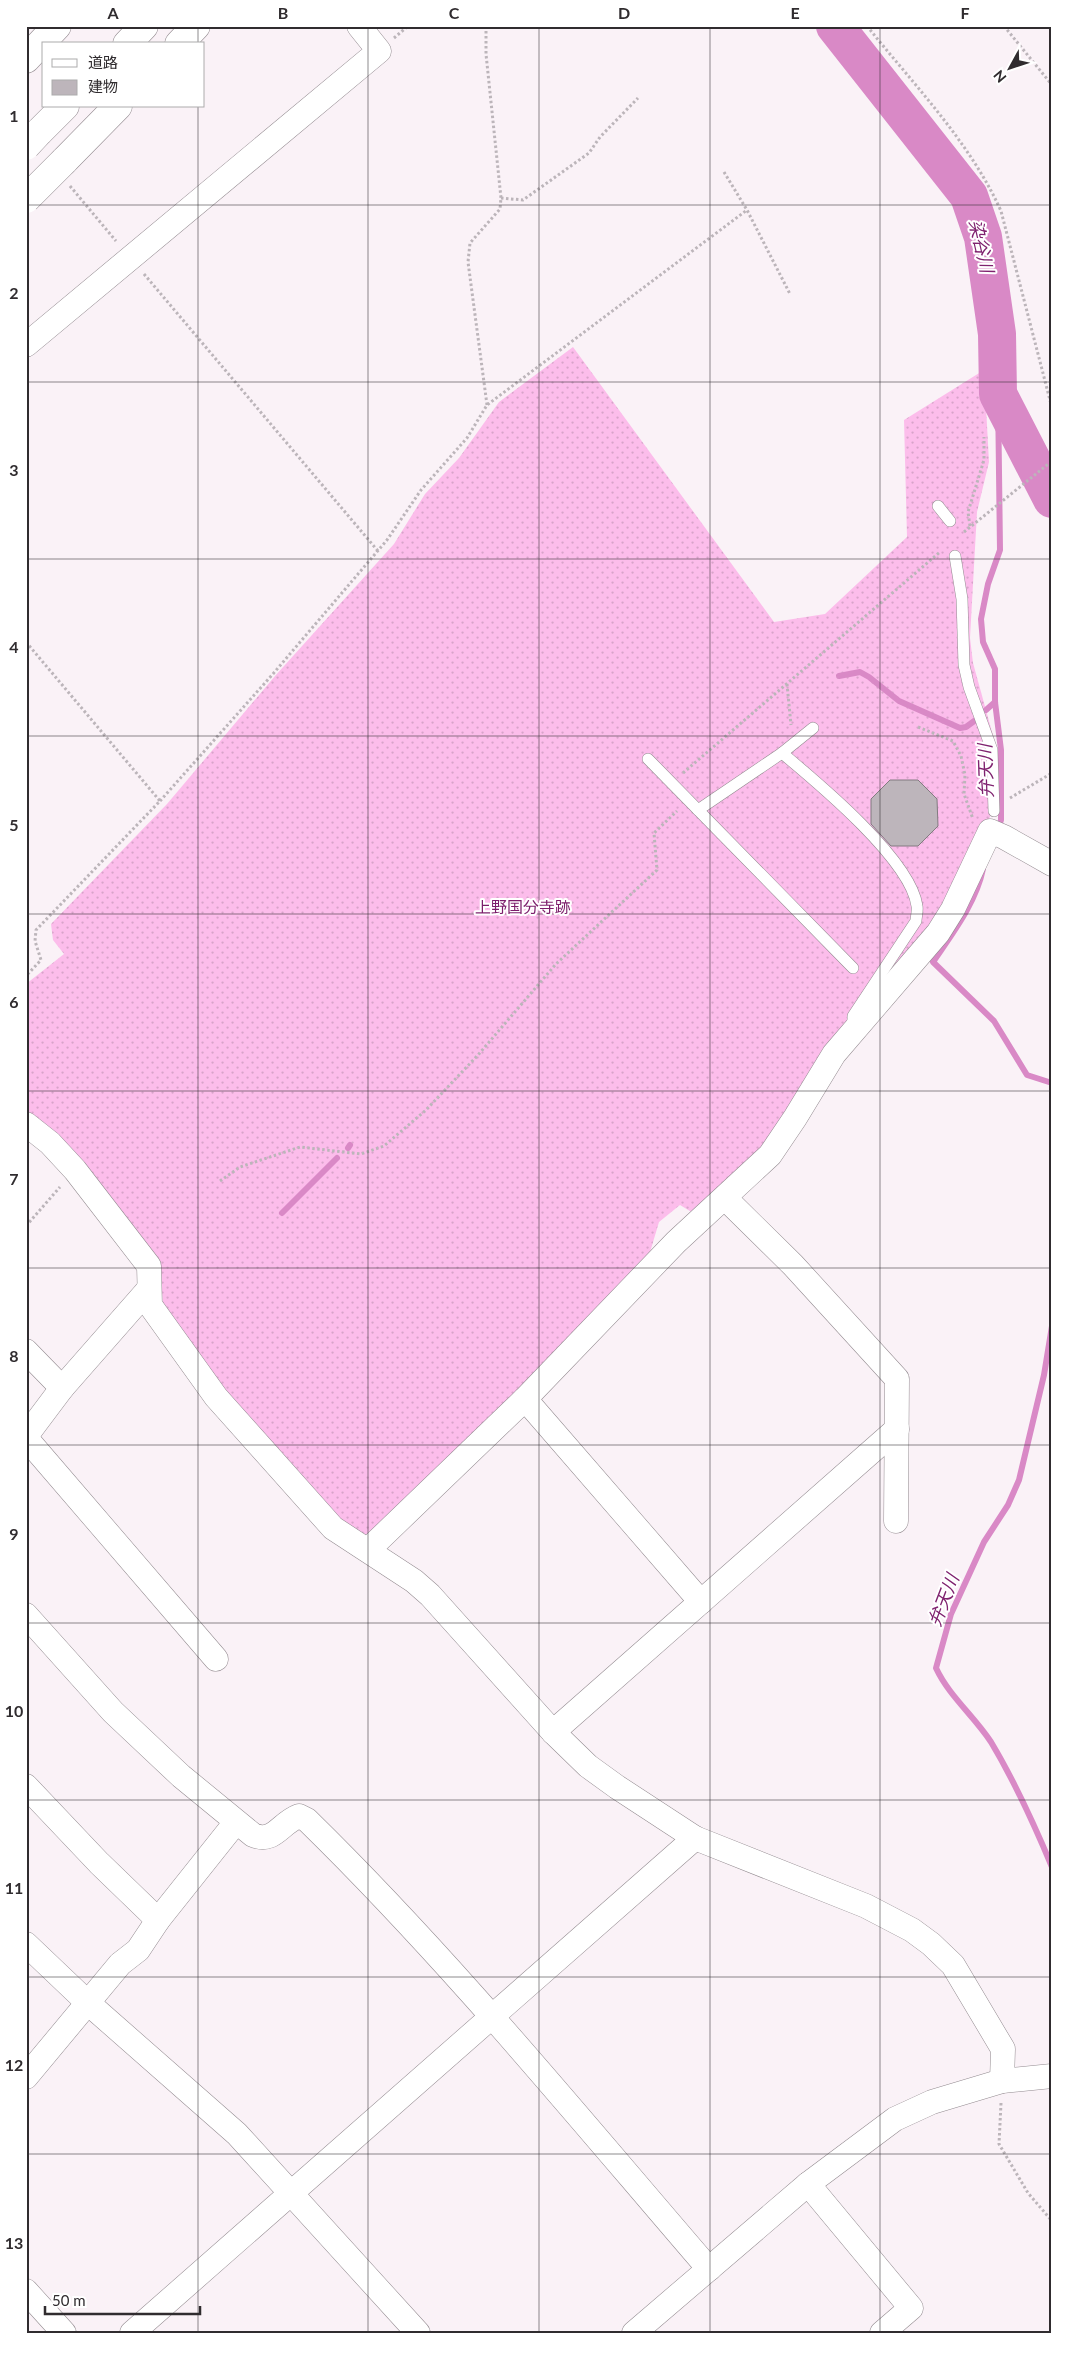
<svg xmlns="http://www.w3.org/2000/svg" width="1078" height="2359" font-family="Lato,'Noto Sans JP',sans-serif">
  <defs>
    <pattern id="grass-dots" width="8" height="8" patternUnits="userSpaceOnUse" patternTransform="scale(1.25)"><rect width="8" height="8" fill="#fcbdeb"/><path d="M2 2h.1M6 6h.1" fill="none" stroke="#d8a3ca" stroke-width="1.8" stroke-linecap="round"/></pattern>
  </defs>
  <rect width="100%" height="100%" fill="#faf2f7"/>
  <!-- grass -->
  <polygon fill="url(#grass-dots)" points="573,347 774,622 825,614 907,537 904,420 984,370 989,462 977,512 970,638 973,663 997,750 997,802 948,906 793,1114 698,1216 680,1205 659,1222 648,1259 520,1398 367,1538 353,1536 222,1393 163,1303 161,1280 26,1114 26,984 64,954 53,940 51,924 167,804 275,676 394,544 425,494 459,458 499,402"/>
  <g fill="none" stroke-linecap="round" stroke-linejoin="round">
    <!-- stream -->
    <g stroke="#d989c6" stroke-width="6">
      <polyline points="839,676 860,672 869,677 899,701 960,728 966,727 977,719"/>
      <polyline points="986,710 995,702"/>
      <polyline points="998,830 1001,820 1001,750 995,702 995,669 983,642 981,619 988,584 1000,550 998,394"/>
      <path d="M 983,869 C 976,903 952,934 933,962 L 994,1021 L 1027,1075 L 1052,1083"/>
      <polyline points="348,1148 350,1145"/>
      <polyline points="282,1213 337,1158"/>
      <path d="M 1052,1326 L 1044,1375 L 1019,1480 L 1008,1505 L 984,1542 L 951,1614 L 936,1668 C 949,1696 974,1716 991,1742 C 1015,1782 1034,1824 1052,1867"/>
    </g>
    <!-- river -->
    <polyline stroke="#d989c6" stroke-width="38" points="835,26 969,196 983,237 997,334 998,394 1052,499"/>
  </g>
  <!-- building -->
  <polygon fill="#bdb5bb" stroke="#827b80" points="890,780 918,780 937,799 938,826 918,846 891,846 871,824 871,799"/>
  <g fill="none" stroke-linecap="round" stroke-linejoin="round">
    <!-- service casing -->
    <g stroke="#938b90" stroke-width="12">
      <g id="service">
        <polyline points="938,506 950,521"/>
        <polyline points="955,556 962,599 964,665 969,687 992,750 994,811"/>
        <path d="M 782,753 C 818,783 911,860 917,906 C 918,911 916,917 916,921 L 853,1016 L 853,1021"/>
        <polyline points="648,759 853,968"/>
        <polyline points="698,810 782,753 813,728"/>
      </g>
    </g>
    <!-- minor casing -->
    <g stroke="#938b90" stroke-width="25">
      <g id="minor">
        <polyline points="26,345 379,51 359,26"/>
        <polyline points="26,1124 50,1143 75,1170 149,1266 150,1305 216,1397 333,1528 414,1581 430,1595 553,1732 588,1766 617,1787 695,1838 866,1906 912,1930 931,1944 953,1965 1003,2049 1002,2081"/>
        <polyline points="725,1198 793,1265 897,1379 896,1521"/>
        <polyline points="26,1351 62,1388"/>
        <polyline points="525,1399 701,1602"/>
        <polyline points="26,1436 62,1388 148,1290"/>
        <polyline points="26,1438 216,1659"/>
        <polyline points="368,1550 525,1399 676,1242 770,1155 795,1118 834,1054 938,933 953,909 990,831 1004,837 1052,864"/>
        <path d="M 26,1615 L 113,1712 L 181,1776 L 253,1835 C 274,1844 280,1823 299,1816 L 307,1820 C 451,1961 578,2117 709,2269"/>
        <polyline points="553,1732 897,1429"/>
        <polyline points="26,1786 99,1863 158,1920"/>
        <polyline points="26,1944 88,2003 237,2134 418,2333"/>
        <polyline points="26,2077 120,1964 138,1950 158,1920 236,1822"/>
        <polyline points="808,2184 911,2308 882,2333"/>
        <polyline points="26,2291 64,2333"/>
        <polyline points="132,2333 695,1838"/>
        <polyline points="634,2333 808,2184 895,2119 932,2102 1002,2081 1052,2076"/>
      </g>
    </g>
    <!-- tertiary casing -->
    <g stroke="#938b90" stroke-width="29">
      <polyline id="tertiary" points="26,59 57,26"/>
    </g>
    <!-- motorway casing -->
    <g stroke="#938b90" stroke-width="29">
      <g id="motorway">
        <polyline points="127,44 144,26"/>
        <polyline points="179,44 196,26"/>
        <polyline points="39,132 65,106"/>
        <polyline points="64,161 118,106"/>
      </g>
    </g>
    <!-- path -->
    <g stroke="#bcb5ba" stroke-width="3" stroke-dasharray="2.5 2.5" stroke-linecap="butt">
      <polyline points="486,26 486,54 501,198 500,209 470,243 468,262 487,405"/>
      <path d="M 867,26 C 914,85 970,142 1001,211 L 1052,408"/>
      <polyline points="1004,26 1052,85"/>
      <polyline points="394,38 408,26"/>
      <polyline points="724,172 747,210 790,294"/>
      <polyline points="70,186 116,241"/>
      <polyline points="501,198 523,200 589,153 600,137 638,98"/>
      <polyline points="144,274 378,551"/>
      <polyline points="970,526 968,512 984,460 984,437"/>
      <polyline points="964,532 1052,461"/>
      <polyline points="26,642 160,801 36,930 35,941 41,960 26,976"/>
      <polyline points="787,684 791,725"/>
      <polyline points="918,727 953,741 961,756 965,775 964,794 973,819"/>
      <polyline points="683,773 940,552"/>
      <polyline points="1010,798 1052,773"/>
      <polyline points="160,801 272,675 387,540 421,490 467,438 487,405 747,210"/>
      <polyline points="220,1181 240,1167 300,1147 361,1154 384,1146 426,1110 478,1055 556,964 657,870 654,833 677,811"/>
      <polyline points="26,1226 60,1187"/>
      <polyline points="1001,2103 999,2144 1028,2193 1052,2221"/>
    </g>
    <!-- service -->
    <use href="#service" stroke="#fff" stroke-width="11"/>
    <!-- minor -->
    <use href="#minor" stroke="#fff" stroke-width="24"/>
    <!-- tertiary -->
    <use href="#tertiary" stroke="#fff" stroke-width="28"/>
    <!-- motorway -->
    <use href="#motorway" stroke="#fff" stroke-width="28"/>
    <!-- motorway-bridge casing -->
    <g stroke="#938b90" stroke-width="29" stroke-linecap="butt">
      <g id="motorway-bridge">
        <polyline points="26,146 39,132"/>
        <polyline points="26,199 64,161"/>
      </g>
    </g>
    <!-- motorway-bridge -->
    <use href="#motorway-bridge" stroke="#fff" stroke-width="28"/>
  </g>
  <!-- grid -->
  <path fill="none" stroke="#302c2f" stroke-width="1" stroke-opacity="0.55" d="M 198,26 L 198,44M 368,26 L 368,2333M 539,26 L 539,2333M 710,26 L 710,2333M 880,26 L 880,2333M 198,106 L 198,2333M 26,205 L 1052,205M 26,382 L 1052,382M 26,559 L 1052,559M 26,736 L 1052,736M 26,914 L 1052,914M 26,1091 L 1052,1091M 26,1268 L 1052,1268M 26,1445 L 1052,1445M 26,1623 L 1052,1623M 26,1800 L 1052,1800M 26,1977 L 1052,1977M 26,2154 L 1052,2154"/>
  <g text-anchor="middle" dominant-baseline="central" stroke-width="4" stroke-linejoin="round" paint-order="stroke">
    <!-- park labels -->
    <g font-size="16" fill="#7b1d6b" stroke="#fff">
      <text x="523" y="906">上野国分寺跡</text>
    </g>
    <!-- water labels -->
    <g font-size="18" font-style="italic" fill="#7f226f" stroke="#fff">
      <text transform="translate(982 246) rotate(77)">染谷川</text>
      <text transform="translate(985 771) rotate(-92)">弁天川</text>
      <text transform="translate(943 1600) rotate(-69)">弁天川</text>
    </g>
  </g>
  <!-- border -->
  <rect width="1078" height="2359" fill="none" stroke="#ffffff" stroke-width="55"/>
  <!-- legend -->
  <rect x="42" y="42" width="162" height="65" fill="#ffffff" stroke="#acabac"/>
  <rect x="52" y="59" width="25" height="8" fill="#ffffff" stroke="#acabac"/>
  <text x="88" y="68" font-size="15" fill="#302c2f">道路</text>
  <rect x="52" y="80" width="25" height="15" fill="#bdb5bb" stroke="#acabac"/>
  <text x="88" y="92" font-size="15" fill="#302c2f">建物</text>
  <!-- north arrow -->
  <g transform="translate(1010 68) rotate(230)" stroke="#ffffff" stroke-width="4" paint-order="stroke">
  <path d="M0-4L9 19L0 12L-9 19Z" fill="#302c2f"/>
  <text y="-8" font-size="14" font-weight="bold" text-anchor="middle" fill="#302c2f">N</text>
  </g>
  <!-- scale -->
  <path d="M45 2306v8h155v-8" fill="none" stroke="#302c2f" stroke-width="2.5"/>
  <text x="52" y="2306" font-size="15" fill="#302c2f" stroke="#ffffff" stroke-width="4" paint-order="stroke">50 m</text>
  <rect x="28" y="28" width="1022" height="2304" fill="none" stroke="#302c2f" stroke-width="2"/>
  <g font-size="16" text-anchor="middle" font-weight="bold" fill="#302c2f">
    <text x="113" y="19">A</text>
    <text x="283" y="19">B</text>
    <text x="454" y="19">C</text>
    <text x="624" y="19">D</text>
    <text x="795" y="19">E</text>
    <text x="965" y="19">F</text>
    <text x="14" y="122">1</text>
    <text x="14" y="299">2</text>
    <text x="14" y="476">3</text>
    <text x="14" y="653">4</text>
    <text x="14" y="831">5</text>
    <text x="14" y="1008">6</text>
    <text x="14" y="1185">7</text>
    <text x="14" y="1362">8</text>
    <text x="14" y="1540">9</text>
    <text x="14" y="1717">10</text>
    <text x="14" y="1894">11</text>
    <text x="14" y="2071">12</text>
    <text x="14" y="2249">13</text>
  </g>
</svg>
